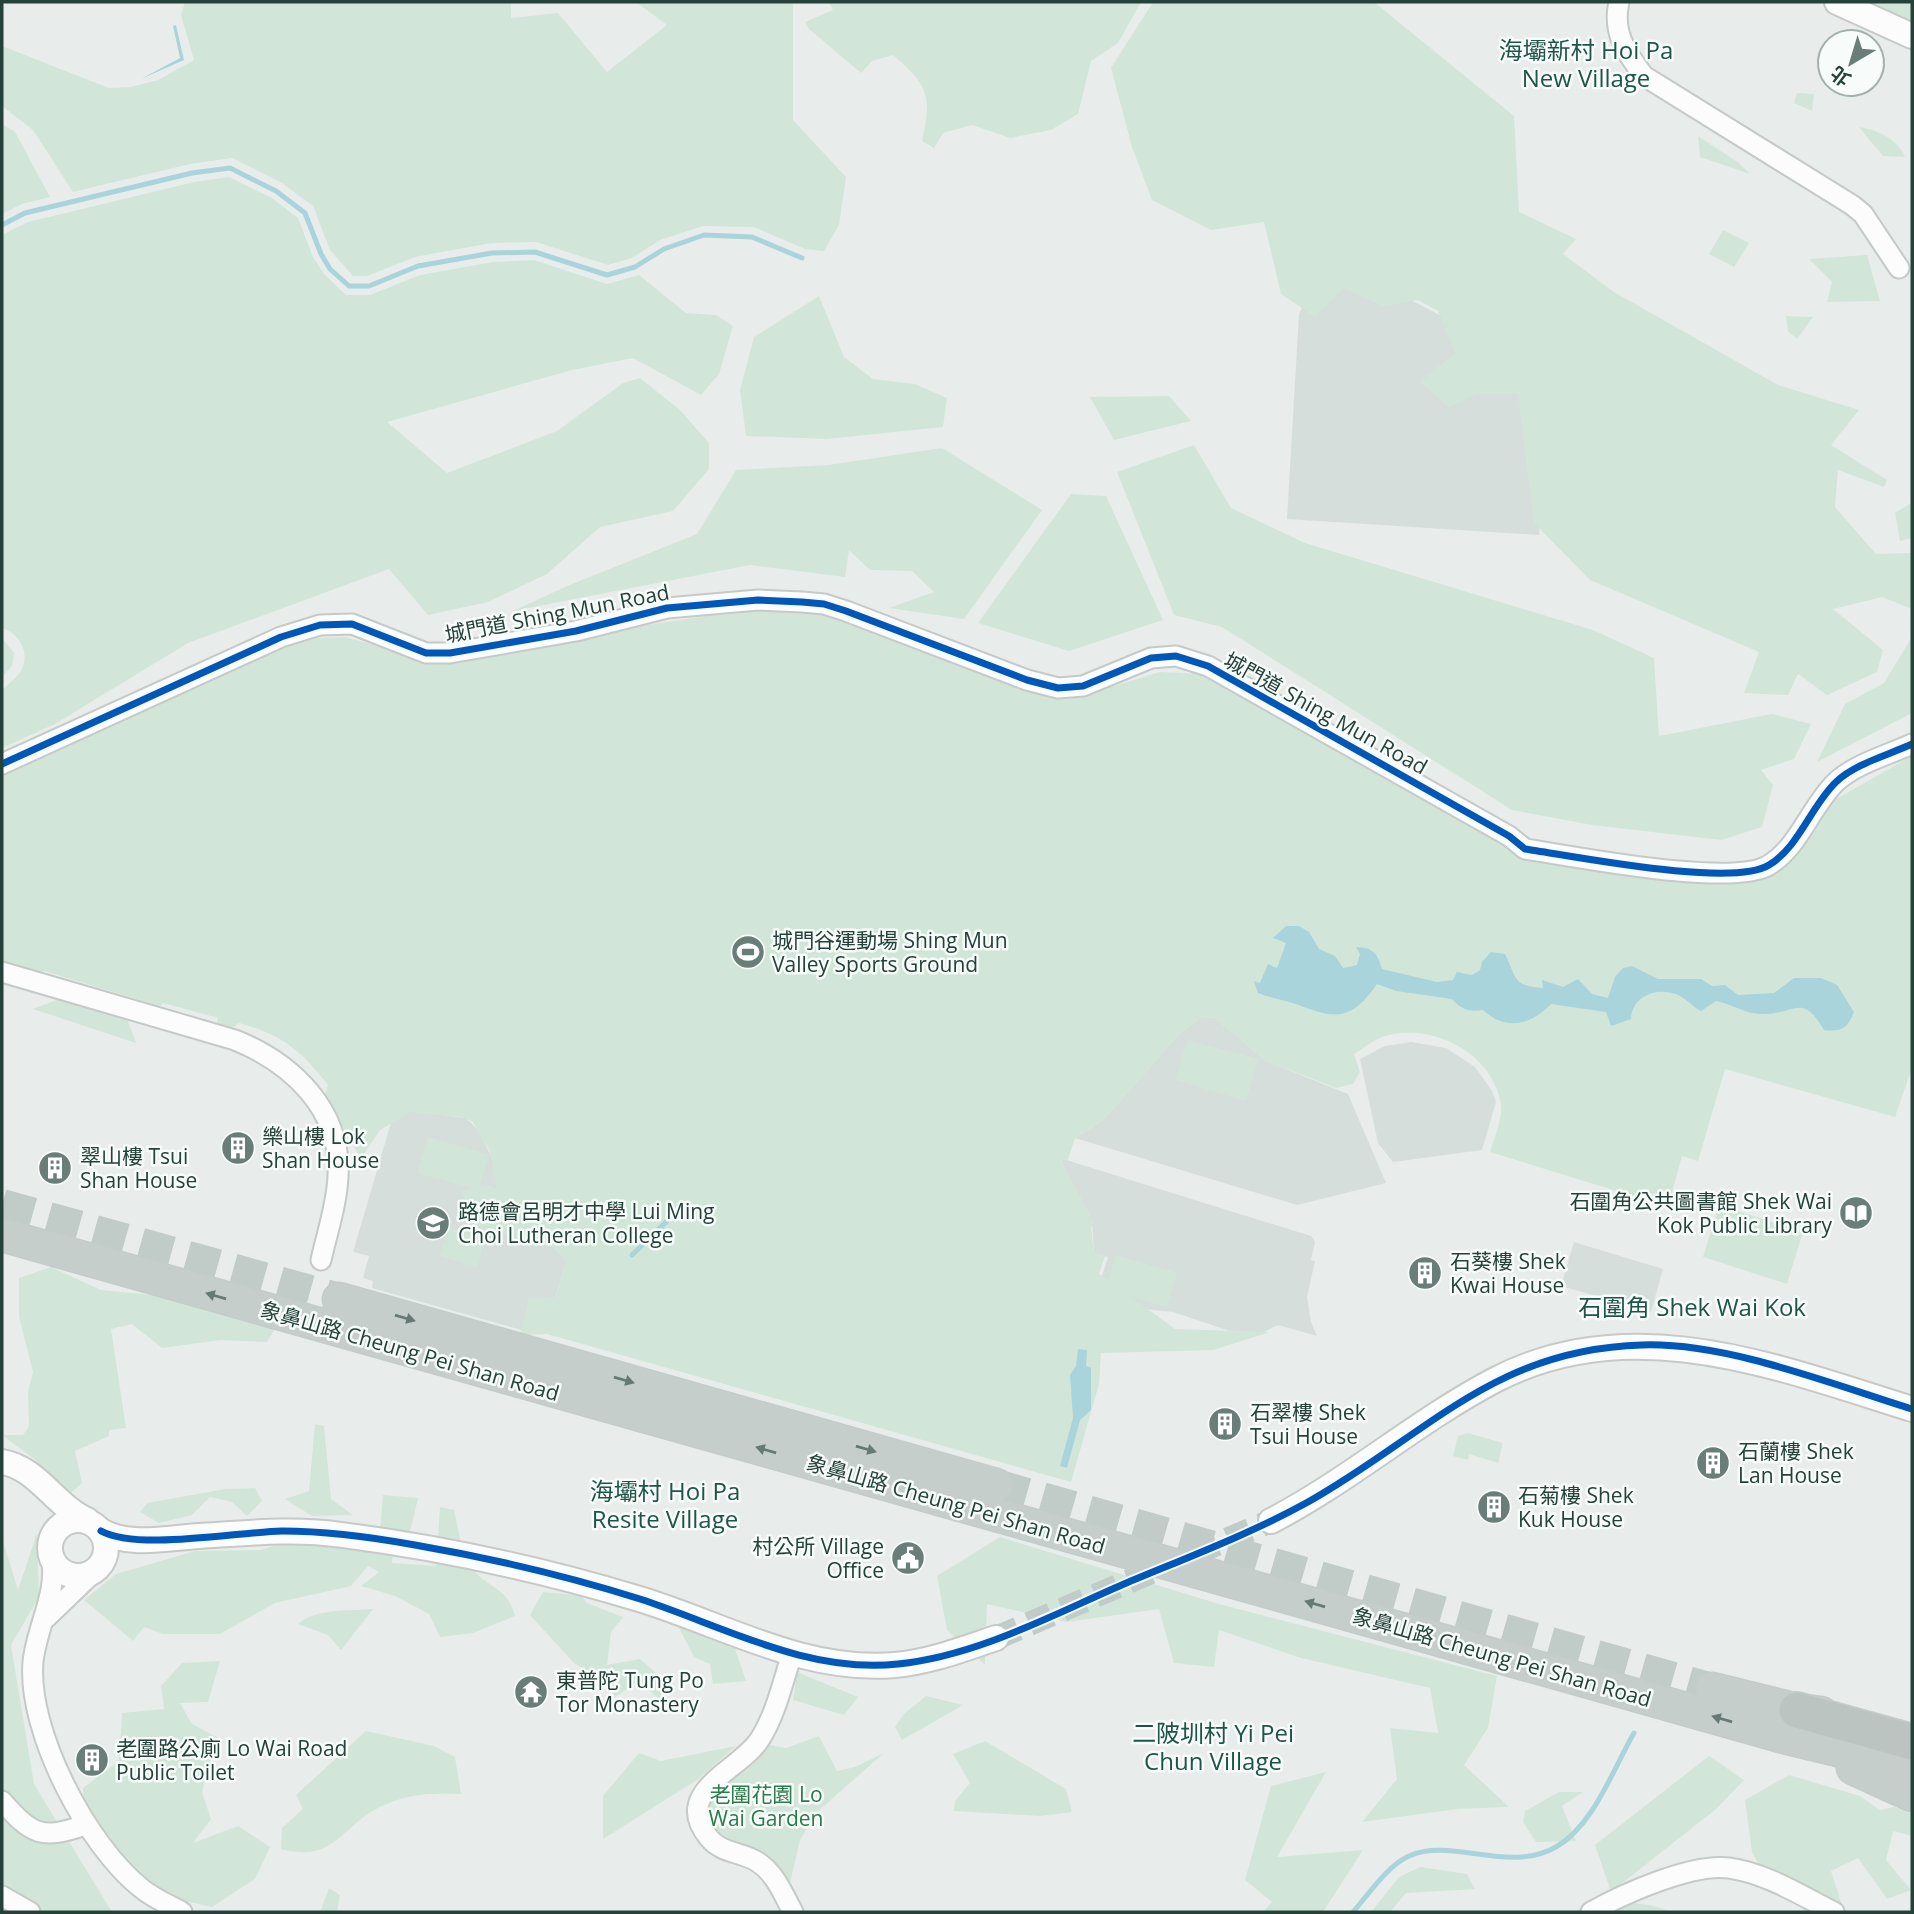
<svg xmlns="http://www.w3.org/2000/svg" width="1914" height="1914" font-family="'Open Sans','Noto Sans TC',sans-serif">
  <rect width="100%" height="100%" fill="#e8edeb"/>
  <!-- built -->
  <g fill="#d6dedb">
    <polygon points="1328,257 1549,372 1539,535 1287,519 1299,314"/>
    <polygon points="1202,1017 1215,1018 1266,1061 1348,1094 1386,1183 1297,1205 1075,1138 1102,1121 1181,1032"/>
    <polygon points="1411,1042 1446,1048 1475,1067 1492,1091 1496,1102 1482,1150 1393,1162 1378,1143 1360,1059 1385,1046"/>
    <polygon points="395,1109 466,1118 479,1131 494,1162 500,1212 508,1234 554,1247 566,1261 545,1334 525,1331 372,1288 373,1281 363,1278 369,1256 353,1252"/>
    <polygon points="1060,1158 1311,1236 1315,1242 1311,1260 1315,1261 1307,1297 1311,1322 1317,1336 1278,1325 1251,1338 1173,1312 1093,1304 1108,1257 1094,1253 1092,1224"/>
    <polygon points="1574,1242 1663,1269 1651,1312 1561,1286"/>
  </g>
  <!-- green -->
  <g fill="#d1e6d8">
    <polygon points="185,2 511,2 511,18 558,13 607,72 667,25 636,2 793,2 793,120 846,177 839,225 824,251 805,249 754,227 703,226 660,240 632,258 608,265 536,242 491,243 415,257 367,276 353,276 330,250 313,206 282,183 232,158 190,164 73,192 33,130 2,106 2,46 109,88 131,87 158,80 194,60 181,15"/>
    <path d="M 829,2 L 1141,2 L 1118,43 L 1091,61 L 1078,114 L 1051,130 L 1010,138 L 972,125 L 943,133 L 934,148 L 922,141 C 932,96 929,86 893,55 L 872,61 L 861,73 L 809,29 L 805,22 L 833,10 Z"/>
    <polygon points="1153,2 1374,2 1514,116 1519,212 1576,239 1563,254 1614,292 1778,385 1859,410 1831,445 1887,480 1884,487 1838,470 1835,507 1876,554 1912,553 1912,609 1882,597 1833,609 1883,650 1877,672 1827,695 1798,674 1788,695 1744,693 1759,652 1590,580 1534,523 1518,394 1476,394 1449,407 1420,382 1455,353 1438,311 1418,300 1383,306 1343,288 1315,317 1281,294 1264,222 1211,230 1152,200 1132,147 1111,68"/>
    <polygon points="1868,2 1912,2 1912,21"/>
    <polygon points="1797,93 1814,94 1812,111 1794,103"/>
    <polygon points="2,124 15,132 50,197 22,204 2,214"/>
    <path d="M 1859,127 C 1876,129 1898,139 1905,157 L 1883,156 Z"/>
    <polygon points="1698,136 1739,163 1750,174 1700,157"/>
    <path d="M 229,177 L 272,198 L 298,218 L 313,257 L 324,274 L 346,295 L 370,295 L 420,275 L 493,262 L 534,260 L 607,284 L 639,275 L 686,313 L 716,315 L 733,326 L 719,374 L 701,395 L 633,358 L 572,370 L 387,422 L 447,473 L 557,431 L 623,383 L 640,378 L 680,410 L 709,443 L 709,469 L 673,511 L 600,527 L 547,574 L 488,602 L 428,615 L 389,569 L 188,643 L 55,724 L 2,748 L 2,690 C 8,684 18,677 22,669 C 30,652 19,633 2,628 L 2,235 L 28,222 L 194,182 Z"/>
    <polygon points="1723,230 1749,243 1734,267 1709,254"/>
    <polygon points="1867,255 1880,301 1827,302 1832,282 1809,259"/>
    <polygon points="819,296 844,357 873,379 915,384 947,398 943,427 827,439 746,436 740,390 754,337"/>
    <polygon points="1786,316 1813,317 1797,339 1788,331"/>
    <polygon points="1169,396 1191,421 1114,440 1090,397"/>
    <polygon points="1194,445 1231,508 1305,543 1593,630 1654,658 1659,736 1772,714 1811,724 1794,759 1761,770 1773,785 1762,827 1721,840 1592,825 1512,810 1222,627 1174,615 1117,472"/>
    <polygon points="942,448 1042,510 964,619 889,608 934,592 912,571 870,570 849,550 845,577 750,565 513,611 567,586 697,534 736,470 828,465"/>
    <polygon points="1071,494 1106,496 1163,620 1069,651 978,623"/>
    <polygon points="1911,503 1912,538 1900,541 1895,513"/>
    <path d="M 757,608 L 801,610 L 843,618 L 1094,692 L 1160,672 L 1206,674 L 1503,840 L 1754,877 L 1829,803 L 1912,756 L 1912,1068 L 1895,1117 L 1725,1069 L 1698,1161 L 1682,1156 L 1668,1207 L 1490,1152 C 1494,1138 1503,1118 1501,1104 C 1492,1052 1431,1021 1382,1037 C 1373,1040 1363,1049 1354,1054 L 1360,1072 L 1353,1084 L 1336,1088 L 1266,1061 L 1215,1018 L 1202,1017 L 1181,1032 L 1102,1121 L 1075,1138 L 1068,1160 L 1060,1159 L 1094,1222 L 1091,1228 L 1094,1253 L 1105,1256 L 1099,1274 L 1108,1280 L 1116,1255 L 1177,1273 L 1167,1307 L 1130,1296 L 1175,1329 L 1270,1332 L 1213,1350 L 1101,1353 L 1099,1384 L 1071,1482 L 547,1334 L 520,1335 L 529,1299 L 556,1297 L 566,1261 L 554,1247 L 478,1227 L 461,1192 L 472,1188 L 417,1173 L 428,1137 L 489,1155 L 479,1187 L 490,1185 L 497,1190 L 490,1151 L 472,1121 L 461,1117 L 411,1112 L 380,1130 L 361,1159 L 325,1094 L 328,1085 C 300,1050 283,1035 239,1023 L 231,1029 L 216,1025 L 218,1018 L 163,1003 L 160,1006 L 44,971 L 11,982 L 2,980 L 2,770 L 283,648 L 317,638 L 345,637 L 424,658 L 468,660 L 576,636 Z"/>
    <polygon points="1912,637 1912,713 1817,762 1845,704 1884,683"/>
    <polygon points="2,638 14,653 12,666 2,677"/>
    <polygon points="64,997 126,1016 136,1043 33,1009"/>
    <polygon points="1187,1040 1258,1059 1246,1101 1176,1080"/>
    <polygon points="1719,1205 1803,1232 1787,1284 1703,1257"/>
    <polygon points="448,1228 485,1238 477,1267 440,1256"/>
    <polygon points="51,1267 101,1290 162,1296 276,1327 267,1342 220,1340 162,1348 132,1324 111,1329 126,1428 109,1430 109,1436 75,1451 82,1483 65,1498 34,1466 37,1461 2,1435 23,1435 29,1426 28,1392 33,1372 19,1317 19,1278"/>
    <polygon points="315,1424 324,1426 331,1499 353,1515 312,1516 285,1499 309,1491"/>
    <polygon points="1468,1433 1503,1443 1498,1463 1469,1454 1468,1460 1453,1456 1458,1436"/>
    <polygon points="255,1488 262,1501 247,1516 232,1502 210,1497 192,1515 159,1523 140,1512 147,1503 226,1489"/>
    <path d="M 383,1495 L 418,1498 L 411,1528 L 393,1551 L 392,1563 L 436,1566 L 440,1507 L 454,1510 C 458,1527 461,1553 472,1568 C 487,1589 507,1585 515,1616 L 473,1633 L 440,1637 L 429,1614 L 395,1596 L 361,1586 L 379,1572 L 368,1566 L 351,1586 L 275,1603 L 220,1634 L 163,1634 L 144,1627 L 133,1641 L 84,1600 L 116,1574 L 195,1551 L 260,1550 L 298,1539 L 379,1542 Z"/>
    <polygon points="37,1533 39,1597 11,1645 34,1784 112,1912 2,1912 2,1538 18,1590"/>
    <polygon points="1000,1537 1219,1604 1497,1676 1488,1728 1464,1765 1509,1807 1458,1809 1362,1822 1397,1779 1390,1728 1438,1733 1430,1688 1301,1658 1219,1630 1214,1667 1174,1663 1159,1609 1067,1622 987,1604 985,1665 947,1630 937,1576"/>
    <polygon points="543,1592 581,1595 587,1603 623,1617 611,1632 607,1665 640,1659 657,1674 663,1703 639,1681 615,1697 604,1681 574,1663 530,1615"/>
    <path d="M 373,1609 L 341,1650 L 328,1635 L 298,1624 C 316,1608 350,1611 373,1609 Z"/>
    <polygon points="677,1624 730,1634 746,1681 713,1684 710,1664 694,1657"/>
    <polygon points="220,1661 208,1702 180,1703 192,1724 222,1740 211,1759 202,1792 211,1819 193,1843 238,1826 270,1847 255,1879 212,1907 176,1899 84,1839 83,1788 119,1761 122,1713 164,1709 161,1686 182,1663"/>
    <polygon points="797,1672 858,1697 844,1715 793,1700"/>
    <polygon points="926,1696 963,1705 902,1740 895,1727 904,1714"/>
    <path d="M 366,1731 L 434,1746 L 455,1757 L 461,1794 C 428,1793 407,1793 376,1809 C 340,1829 333,1863 281,1849 L 282,1828 L 303,1809 L 296,1795 Z"/>
    <polygon points="819,1736 837,1771 855,1767 884,1753 817,1812 800,1840 790,1883 780,1870 722,1837 711,1827 704,1816 706,1794 766,1744 786,1748"/>
    <polygon points="985,1741 1066,1789 1072,1812 1041,1816 954,1811 955,1801 970,1783 953,1754"/>
    <polygon points="736,1746 697,1780 603,1839 603,1796 639,1753 661,1761"/>
    <polygon points="1709,1756 1744,1780 1716,1809 1611,1892 1595,1845"/>
    <polygon points="1326,1772 1277,1857 1363,1850 1323,1912 1263,1912 1272,1902 1245,1880 1271,1786"/>
    <polygon points="1789,1775 1860,1796 1880,1810 1894,1807 1912,1814 1912,1836 1893,1831 1886,1860 1911,1890 1887,1899 1858,1858 1831,1871 1842,1905 1762,1871 1752,1852 1745,1800"/>
    <polygon points="1559,1792 1583,1792 1562,1806 1576,1841 1536,1842 1523,1822 1525,1811"/>
    <polygon points="1420,1867 1467,1874 1475,1889 1406,1893 1390,1912 1371,1912 1399,1877"/>
    <polygon points="329,1888 340,1895 337,1912 320,1912"/>
    <path d="M 1587,1903 C 1613,1903 1647,1900 1671,1912 L 1576,1912 Z"/>
  </g>
  <!-- water -->
  <g fill="#a9d4db">
    <polygon points="176,25 184,60 141,79 180,58 173,26"/>
    <path d="M 1286,926 L 1299,926 L 1309,932 L 1319,949 L 1335,956 L 1343,968 L 1357,965 L 1360,954 L 1356,947 C 1374,948 1377,953 1382,969 L 1437,982 L 1453,980 L 1457,972 L 1472,975 L 1480,970 L 1482,962 L 1491,952 L 1505,954 C 1517,978 1512,986 1543,988 L 1542,980 L 1563,987 L 1578,979 L 1592,994 L 1608,998 L 1615,977 L 1623,968 L 1632,966 L 1658,979 L 1701,979 L 1712,986 L 1725,985 L 1738,995 L 1774,993 L 1794,978 L 1821,978 L 1837,985 L 1854,1012 C 1847,1029 1842,1032 1824,1030 C 1802,992 1795,1014 1764,1014 C 1746,1015 1733,1004 1716,1001 L 1701,1011 C 1693,1007 1687,999 1678,995 C 1657,986 1632,996 1631,1019 L 1611,1026 L 1606,1012 L 1551,1004 C 1532,1024 1506,1032 1483,1010 C 1469,1012 1462,1010 1452,999 L 1396,991 L 1377,984 C 1351,1022 1334,1019 1296,1004 C 1284,1000 1271,998 1258,993 L 1254,981 L 1260,983 L 1268,964 L 1277,968 L 1286,943 L 1273,938 Z"/>
    <polygon points="1078,1349 1087,1350 1086,1366 1091,1368 1091,1410 1080,1420 1067,1468 1060,1466 1073,1418 1070,1375 1076,1366"/>
  </g>
  <g fill="none" stroke-linecap="round" stroke-linejoin="round">
    <!-- stream -->
    <g stroke="#a9d4db" stroke-width="5">
      <polyline points="2,225 25,213 192,173 230,168 276,191 305,213 321,254 330,269 349,286 369,286 418,266 492,253 535,252 607,275 635,267 664,249 704,235 752,237 802,258"/>
      <polyline points="632,1255 668,1220"/>
      <path d="M 1353,1912 C 1369,1894 1387,1866 1409,1856 C 1452,1837 1509,1874 1556,1847 C 1594,1825 1613,1769 1634,1733"/>
    </g>
    <!-- tertiary-tunnel -->
    <polyline stroke="#c1cbc8" stroke-width="24" stroke-dasharray="24 12" stroke-linecap="butt" points="996,1638 1271,1521"/>
    <!-- trunk-tunnel -->
    <g stroke="#c1cbc8" stroke-width="32" stroke-dasharray="32 16" stroke-linecap="butt">
      <polyline points="2,1205 339,1299"/>
      <polyline points="996,1485 1712,1689"/>
    </g>
    <!-- minor casing -->
    <g stroke="#c5cac8" stroke-width="23">
      <g id="minor">
        <path d="M 1619,2 C 1612,32 1626,53 1644,76 L 1852,205 L 1863,214 L 1899,268"/>
        <path d="M 2,764 L 281,637 L 320,625 L 352,624 L 426,653 L 450,653 L 576,631 L 667,608 L 758,600 L 802,602 L 824,604 L 846,611 L 1027,680 L 1058,688 L 1083,686 L 1151,658 L 1176,656 L 1208,666 L 1509,836 L 1525,849 C 1573,856 1733,888 1769,865 C 1799,847 1811,806 1836,782 C 1855,764 1888,755 1912,744"/>
        <path d="M 2,972 L 235,1040 C 292,1063 342,1110 338,1176 C 337,1204 327,1233 321,1260"/>
        <path d="M 51,1557 C 59,1591 36,1628 33,1662 C 27,1731 87,1845 141,1888 C 153,1898 169,1905 182,1912"/>
        <polyline points="44,1620 94,1572"/>
        <path d="M 792,1654 C 783,1681 776,1714 760,1739 C 741,1770 670,1791 709,1838 C 721,1853 741,1852 756,1861 C 775,1872 783,1894 793,1912"/>
        <path d="M 2,1801 C 32,1835 41,1840 85,1825"/>
        <polyline points="2,1896 30,1912"/>
        <path d="M 1591,1912 C 1623,1894 1692,1863 1729,1868 C 1766,1873 1802,1896 1834,1912"/>
      </g>
    </g>
    <!-- tertiary casing -->
    <g stroke="#c5cac8" stroke-width="28">
      <g id="tertiary">
        <polyline points="1837,2 1912,36"/>
        <path d="M 2,1462 C 38,1468 55,1506 87,1520"/>
        <circle cx="78" cy="1548" r="28"/>
        <path d="M 1271,1521 C 1350,1480 1417,1421 1495,1380 C 1631,1309 1777,1367 1912,1409"/>
        <path d="M 101,1531 C 130,1547 167,1538 199,1536 C 247,1533 295,1528 342,1535 C 441,1548 540,1569 636,1598 C 721,1623 803,1673 895,1665 C 930,1662 963,1649 996,1638"/>
      </g>
    </g>
    <!-- trunk casing -->
    <g stroke="#c3ccc9" stroke-width="35">
      <g id="trunk">
        <polyline points="2,1235 1788,1738 1912,1768"/>
        <polyline points="339,1299 996,1485"/>
        <polyline points="1712,1689 1797,1710 1821,1713"/>
        <polyline points="1853,1768 1912,1795"/>
      </g>
    </g>
    <!-- motorway casing -->
    <g stroke="#c3ccc9" stroke-width="38">
      <polyline id="motorway" points="1797,1710 1912,1742"/>
    </g>
    <!-- minor -->
    <use href="#minor" stroke="#fcfcfc" stroke-width="19"/>
    <!-- tertiary -->
    <use href="#tertiary" stroke="#fcfcfc" stroke-width="24"/>
    <!-- trunk -->
    <use href="#trunk" stroke="#c6cecc" stroke-width="32"/>
    <!-- motorway -->
    <use href="#motorway" stroke="#bcc4c2" stroke-width="35"/>
    <!-- cycleway casing -->
    <g stroke="#f7fbf9" stroke-width="11">
      <g id="cycleway">
        <path d="M 2,764 L 281,637 L 320,625 L 352,624 L 426,653 L 450,653 L 576,631 L 667,608 L 758,600 L 802,602 L 824,604 L 846,611 L 1027,680 L 1058,688 L 1083,686 L 1151,658 L 1176,656 L 1208,666 L 1509,836 L 1525,849 C 1573,856 1733,888 1769,865 C 1799,847 1811,806 1836,782 C 1855,764 1888,755 1912,744"/>
        <path d="M 101,1531 C 138,1551 236,1532 282,1531 C 326,1531 371,1537 415,1545 C 490,1558 567,1576 640,1599 C 723,1626 808,1674 898,1664 C 977,1656 1052,1615 1124,1584 C 1186,1558 1250,1534 1308,1502 C 1427,1435 1494,1349 1642,1345 C 1725,1342 1832,1384 1912,1409"/>
      </g>
    </g>
    <!-- cycleway -->
    <use href="#cycleway" stroke="#0057b8" stroke-width="7"/>
  </g>
  <!-- one-way arrows -->
  <defs><path id="oneway-solid" d="M-6-.8H1V-3.2L6.5 0L1 3.2V.8H-6Z" transform="scale(1.75)"/></defs>
  <g fill="#657a74">
    <use href="#oneway-solid" transform="translate(216 1296) rotate(-164)"/>
    <use href="#oneway-solid" transform="translate(405 1318) rotate(16)"/>
    <use href="#oneway-solid" transform="translate(624 1380) rotate(16)"/>
    <use href="#oneway-solid" transform="translate(866 1449) rotate(16)"/>
    <use href="#oneway-solid" transform="translate(766 1450) rotate(-164)"/>
    <use href="#oneway-solid" transform="translate(1315 1604) rotate(-164)"/>
    <use href="#oneway-solid" transform="translate(1722 1719) rotate(-164)"/>
  </g>
  <!-- icons -->
  <defs>
    <g id="stadium-disc" transform="scale(1.75)"><circle r="9.5" fill="#697e78" stroke="#f7fbf9"/><path d="M0-5a6.5 5 0 1 0 0 10a6.5 5 0 1 0 0-10ZM-3.5-1.8h7v3.6h-7Z" fill="#fff"/></g>
    <g id="building-disc" transform="scale(1.75)"><circle r="9.5" fill="#697e78" stroke="#f7fbf9"/><path d="M-4-6H4V6H1V3H-1V6H-4ZM-2.5-4.3h1.7v1.8h-1.7ZM.8-4.3h1.7v1.8H.8ZM-2.5-1h1.7V.8h-1.7ZM.8-1h1.7V.8H.8Z" fill="#fff"/></g>
    <g id="library-disc" transform="scale(1.75)"><circle r="9.5" fill="#697e78" stroke="#f7fbf9"/><path d="M-6-4Q-3-5.5-.7-3.5V5Q-3 3-6 4ZM6-4Q3-5.5 .7-3.5V5Q3 3 6 4Z" fill="#fff"/></g>
    <g id="school-disc" transform="scale(1.75)"><circle r="9.5" fill="#697e78" stroke="#f7fbf9"/><path d="M0-5L7-2L0 1L-7-2ZM-4 1L0 2.5L4 1V4Q0 6-4 4Z" fill="#fff"/></g>
    <g id="civic-disc" transform="scale(1.75)"><circle r="9.5" fill="#697e78" stroke="#f7fbf9"/><path d="M-.6-6.5H3V-4.5H.6V-3L4-1V1h2V6H-6V1h2V-1L-.6-3ZM-1.2 2.5V6h2.4V2.5Z" fill="#fff"/></g>
    <g id="temple-disc" transform="scale(1.75)"><circle r="9.5" fill="#697e78" stroke="#f7fbf9"/><path d="M0-6L5-2H3V0L6.5 2.5H4V6H1.5V3h-3V6H-4V2.5H-6.5L-3 0V-2H-5Z" fill="#fff"/></g>
  </defs>
  <g fill-rule="evenodd">
    <use href="#stadium-disc" x="748" y="952"/>
    <use href="#building-disc" x="238" y="1148"/>
    <use href="#building-disc" x="55" y="1168"/>
    <use href="#library-disc" x="1856" y="1213"/>
    <use href="#school-disc" x="433" y="1223"/>
    <use href="#building-disc" x="1425" y="1273"/>
    <use href="#building-disc" x="1225" y="1424"/>
    <use href="#building-disc" x="1713" y="1463"/>
    <use href="#building-disc" x="1494" y="1507"/>
    <use href="#civic-disc" x="908" y="1558"/>
    <use href="#temple-disc" x="531" y="1692"/>
    <use href="#building-disc" x="92" y="1760"/>
  </g>
  <g text-anchor="middle" dominant-baseline="central" stroke-width="5" stroke-linejoin="round" paint-order="stroke">
    <!-- street labels -->
    <g font-size="21" fill="#24423a" stroke="#f7fbf9">
      <text transform="translate(557 613) rotate(-11)">城門道 Shing Mun Road</text>
      <text transform="translate(1326 713) rotate(29)">城門道 Shing Mun Road</text>
      <text transform="translate(410 1351) rotate(16)">象鼻山路 Cheung Pei Shan Road</text>
      <text transform="translate(956 1504) rotate(16)">象鼻山路 Cheung Pei Shan Road</text>
      <text transform="translate(1502 1657) rotate(16)">象鼻山路 Cheung Pei Shan Road</text>
    </g>
    <!-- poi labels -->
    <g font-size="21" fill="#24423a" stroke="#f7fbf9" text-anchor="start">
      <text x="772" y="940">城門谷運動場 Shing Mun<tspan x="772" dy="24">Valley Sports Ground</tspan></text>
      <text x="262" y="1136">樂山樓 Lok<tspan x="262" dy="24">Shan House</tspan></text>
      <text x="80" y="1156">翠山樓 Tsui<tspan x="80" dy="24">Shan House</tspan></text>
      <text x="1832" y="1201" text-anchor="end">石圍角公共圖書館 Shek Wai<tspan x="1832" dy="24">Kok Public Library</tspan></text>
      <text x="458" y="1211">路德會呂明才中學 Lui Ming<tspan x="458" dy="24">Choi Lutheran College</tspan></text>
      <text x="1450" y="1261">石葵樓 Shek<tspan x="1450" dy="24">Kwai House</tspan></text>
      <text x="1250" y="1412">石翠樓 Shek<tspan x="1250" dy="24">Tsui House</tspan></text>
      <text x="1738" y="1451">石蘭樓 Shek<tspan x="1738" dy="24">Lan House</tspan></text>
      <text x="1518" y="1495">石菊樓 Shek<tspan x="1518" dy="24">Kuk House</tspan></text>
      <text x="884" y="1546" text-anchor="end">村公所 Village<tspan x="884" dy="24">Office</tspan></text>
      <text x="556" y="1680">東普陀 Tung Po<tspan x="556" dy="24">Tor Monastery</tspan></text>
      <text x="116" y="1748">老圍路公廁 Lo Wai Road<tspan x="116" dy="24">Public Toilet</tspan></text>
    </g>
    <!-- park labels -->
    <g font-size="21" fill="#2d7a4b" stroke="#f7fbf9">
      <text x="766" y="1794">老圍花園 Lo<tspan x="766" dy="24">Wai Garden</tspan></text>
    </g>
    <!-- quarter labels -->
    <g font-size="24" fill="#1f5548" stroke="#f7fbf9">
      <text x="1586" y="49">海壩新村 Hoi Pa<tspan x="1586" dy="28">New Village</tspan></text>
      <text x="1692" y="1306">石圍角 Shek Wai Kok</text>
      <text x="665" y="1490">海壩村 Hoi Pa<tspan x="665" dy="28">Resite Village</tspan></text>
      <text x="1213" y="1732">二陂圳村 Yi Pei<tspan x="1213" dy="28">Chun Village</tspan></text>
    </g>
  </g>
  <!-- border -->
  <rect width="1914" height="1914" fill="none" stroke="#24423a" stroke-width="7"/>
  <!-- north arrow -->
  <g transform="translate(1851 63) rotate(218)"><circle r="33" fill="#f7fbf9" stroke="#a3b1ad" stroke-width="2"/>
  <path d="M0-5L12 26L0 18L-12 26Z" fill="#697e78"/>
  <text y="-10" font-size="19" font-weight="bold" text-anchor="middle" fill="#24423a">北</text>
  </g>
</svg>
